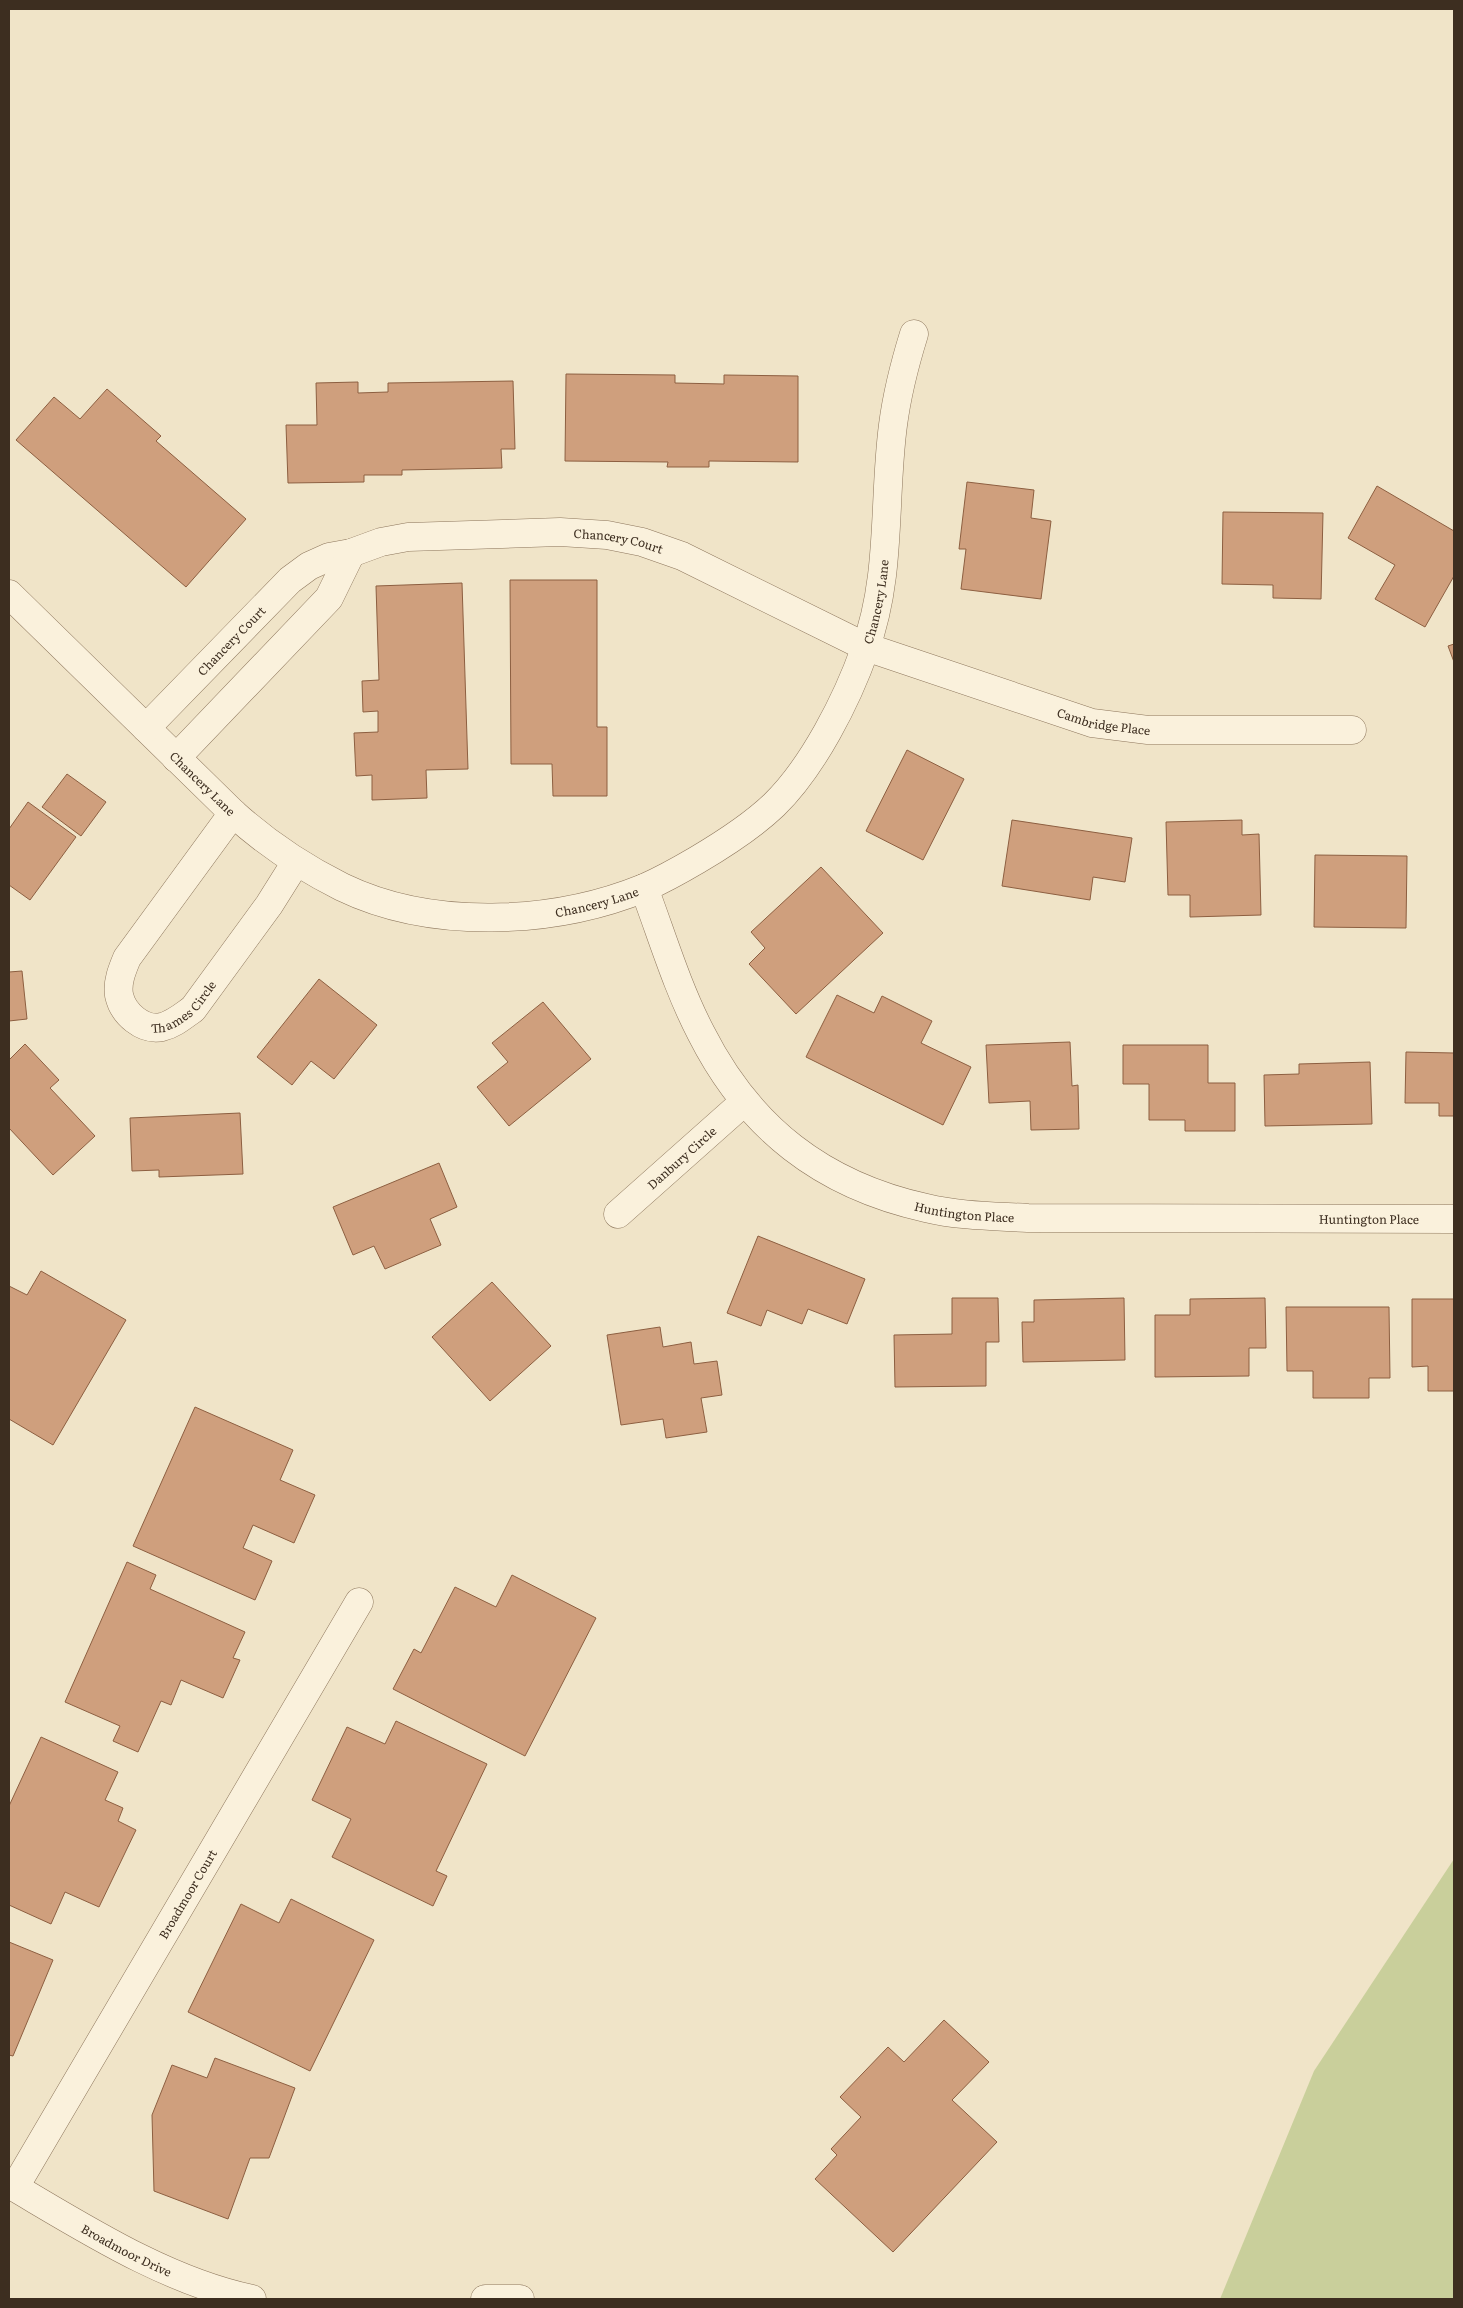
<svg xmlns="http://www.w3.org/2000/svg" width="1463" height="2308" font-family="Literata,serif">
  <rect width="100%" height="100%" fill="#f0e4c8"/>
  <!-- green -->
  <polygon fill="#c9cf9b" points="1454,1859 1454,2299 1220,2299 1314,2071"/>
  <!-- building -->
  <g fill="#cf9f7d" stroke="#8d5f41">
    <polygon points="566,374 675,375 675,383 724,384 724,375 798,376 798,462 709,461 709,467 667,467 668,462 565,461"/>
    <polygon points="513,381 515,449 501,449 502,468 402,470 402,475 364,475 364,482 288,483 286,425 317,425 316,383 358,382 358,393 388,392 388,383"/>
    <polygon points="107,389 161,436 156,441 246,519 186,587 16,440 54,397 80,419"/>
    <polygon points="967,482 1034,490 1031,518 1051,521 1041,599 961,589 966,549 959,549"/>
    <polygon points="1377,486 1454,531 1454,576 1425,627 1375,599 1395,565 1348,538"/>
    <polygon points="1223,512 1323,513 1321,599 1273,598 1273,585 1222,584"/>
    <polygon points="510,580 597,580 597,727 607,727 607,796 553,796 552,764 511,764"/>
    <polygon points="462,583 468,769 426,770 427,798 372,800 372,775 356,776 354,733 378,732 378,711 363,712 362,681 379,680 376,586"/>
    <polygon points="1454,644 1454,662 1448,646"/>
    <polygon points="907,750 964,779 923,860 866,831"/>
    <polygon points="67,774 106,802 81,836 42,807"/>
    <polygon points="28,802 76,837 30,900 9,885 9,829"/>
    <polygon points="1012,820 1132,838 1125,882 1093,877 1090,900 1002,886"/>
    <polygon points="1242,820 1242,835 1259,834 1261,915 1190,917 1190,895 1168,895 1166,822"/>
    <polygon points="1315,855 1407,856 1406,928 1314,927"/>
    <polygon points="821,867 883,933 796,1014 749,964 765,948 751,932"/>
    <polygon points="22,971 27,1019 9,1021 9,972"/>
    <polygon points="319,979 377,1025 334,1079 311,1061 292,1085 257,1057"/>
    <polygon points="837,995 874,1013 882,996 932,1021 921,1043 971,1067 943,1125 806,1057"/>
    <polygon points="543,1002 591,1059 509,1126 477,1087 508,1062 492,1043"/>
    <polygon points="1070,1042 1072,1086 1078,1085 1079,1129 1031,1130 1030,1101 989,1103 986,1045"/>
    <polygon points="25,1044 59,1080 50,1088 95,1136 53,1175 9,1128 9,1060"/>
    <polygon points="1123,1045 1208,1045 1208,1083 1235,1083 1235,1131 1185,1131 1185,1120 1149,1120 1149,1084 1123,1084"/>
    <polygon points="1406,1052 1454,1053 1454,1116 1439,1116 1439,1103 1405,1103"/>
    <polygon points="1370,1062 1372,1124 1265,1126 1264,1075 1299,1074 1299,1064"/>
    <polygon points="240,1113 243,1174 159,1177 159,1170 132,1171 130,1118"/>
    <polygon points="439,1163 457,1207 430,1219 441,1245 385,1269 374,1246 353,1255 333,1207"/>
    <polygon points="758,1236 865,1279 847,1324 808,1309 802,1324 767,1310 761,1326 727,1313"/>
    <polygon points="41,1271 126,1320 53,1445 9,1419 9,1286 27,1295"/>
    <polygon points="492,1282 551,1346 490,1401 432,1337"/>
    <polygon points="952,1298 998,1298 999,1342 986,1342 986,1386 895,1387 894,1335 952,1334"/>
    <polygon points="1124,1298 1125,1360 1023,1362 1022,1322 1034,1322 1034,1300"/>
    <polygon points="1265,1298 1266,1348 1249,1348 1249,1376 1155,1377 1155,1315 1190,1315 1190,1299"/>
    <polygon points="1412,1299 1454,1299 1454,1391 1428,1391 1428,1366 1412,1367"/>
    <polygon points="1286,1307 1389,1307 1390,1378 1369,1378 1369,1398 1313,1398 1313,1371 1287,1371"/>
    <polygon points="660,1327 663,1347 691,1342 694,1364 717,1361 722,1395 701,1398 707,1432 666,1438 663,1419 621,1425 607,1335"/>
    <polygon points="195,1407 293,1450 280,1480 315,1495 294,1543 253,1525 243,1548 272,1561 255,1600 133,1546"/>
    <polygon points="127,1562 156,1575 150,1589 245,1632 233,1658 240,1660 223,1698 181,1680 171,1705 161,1701 138,1752 113,1741 120,1726 65,1702"/>
    <polygon points="512,1575 596,1618 525,1756 393,1689 414,1649 421,1653 455,1587 496,1607"/>
    <polygon points="396,1721 487,1764 436,1871 447,1876 433,1906 332,1857 351,1819 312,1800 347,1727 385,1744"/>
    <polygon points="41,1737 118,1772 105,1800 123,1808 118,1821 136,1830 99,1907 65,1892 51,1924 9,1905 9,1806"/>
    <polygon points="291,1899 374,1940 310,2071 188,2012 241,1904 279,1923"/>
    <polygon points="9,1942 53,1960 13,2056 9,2055"/>
    <polygon points="944,2020 989,2062 952,2100 997,2142 893,2252 815,2179 837,2155 831,2149 861,2117 840,2097 888,2047 904,2062"/>
    <polygon points="215,2058 295,2088 269,2158 250,2158 228,2219 154,2191 152,2115 172,2065 207,2078"/>
  </g>
  <g fill="none" stroke-linecap="round" stroke-linejoin="round">
    <!-- minor casing -->
    <g stroke="#8d765c" stroke-width="29">
      <g id="minor">
        <path id="s1" d="M 9,594 L 233,813 C 266,843 302,867 342,887 C 431,930 553,925 644,888 C 662,880 680,870 697,860 C 724,844 751,827 774,805 C 813,767 847,700 865,649 C 892,576 883,500 893,425 C 897,394 905,363 914,334"/>
        <path id="s2" d="M 146,728 L 290,580 L 309,566 L 329,557 L 351,553 L 381,542 L 408,537 L 560,532 L 607,535 L 642,542 L 682,556 L 866,647 L 1092,723 L 1148,730 L 1352,730"/>
        <polyline points="176,758 329,598 351,553"/>
        <path id="s3" d="M 233,813 L 127,958 C 122,970 117,982 119,995 C 123,1014 143,1031 162,1027 C 174,1024 183,1016 193,1009 L 269,905 L 296,862"/>
        <path id="s4" d="M 644,888 C 662,936 677,987 701,1033 C 749,1128 822,1185 926,1208 C 959,1216 994,1216 1028,1218 L 1454,1219"/>
        <path id="s5" d="M 618,1214 L 744,1102"/>
        <path id="s6" d="M 9,2184 C 84,2228 166,2281 252,2299"/>
        <path id="s7" d="M 15,2187 L 359,1602"/>
        <polyline points="485,2299 520,2299"/>
      </g>
    </g>
    <!-- minor -->
    <use href="#minor" stroke="#faf1dc" stroke-width="28"/>
  </g>
  <g text-anchor="middle" dominant-baseline="central" stroke-width="4" stroke-linejoin="round" paint-order="stroke">
    <!-- street labels -->
    <g font-size="12" fill="#3d2e20" stroke="#f7eed8">
      <text stroke="none"><textPath href="#s2" startOffset="545">Chancery Court</textPath></text>
      <text stroke="none"><textPath href="#s1" startOffset="1141">Chancery Lane</textPath></text>
      <text stroke="none"><textPath href="#s2" startOffset="122">Chancery Court</textPath></text>
      <text stroke="none"><textPath href="#s2" startOffset="1066">Cambridge Place</textPath></text>
      <text stroke="none"><textPath href="#s1" startOffset="271">Chancery Lane</textPath></text>
      <text stroke="none"><textPath href="#s1" startOffset="706">Chancery Lane</textPath></text>
      <text stroke="none"><textPath href="#s3" startOffset="306">Thames Circle</textPath></text>
      <text stroke="none"><textPath href="#s5" startOffset="85">Danbury Circle</textPath></text>
      <text stroke="none"><textPath href="#s4" startOffset="490">Huntington Place</textPath></text>
      <text stroke="none"><textPath href="#s4" startOffset="895">Huntington Place</textPath></text>
      <text stroke="none"><textPath href="#s7" startOffset="340">Broadmoor Court</textPath></text>
      <text stroke="none"><textPath href="#s6" startOffset="135">Broadmoor Drive</textPath></text>
    </g>
  </g>
  <!-- border -->
  <rect width="1463" height="2308" fill="none" stroke="#3d2e20" stroke-width="20"/>
</svg>
